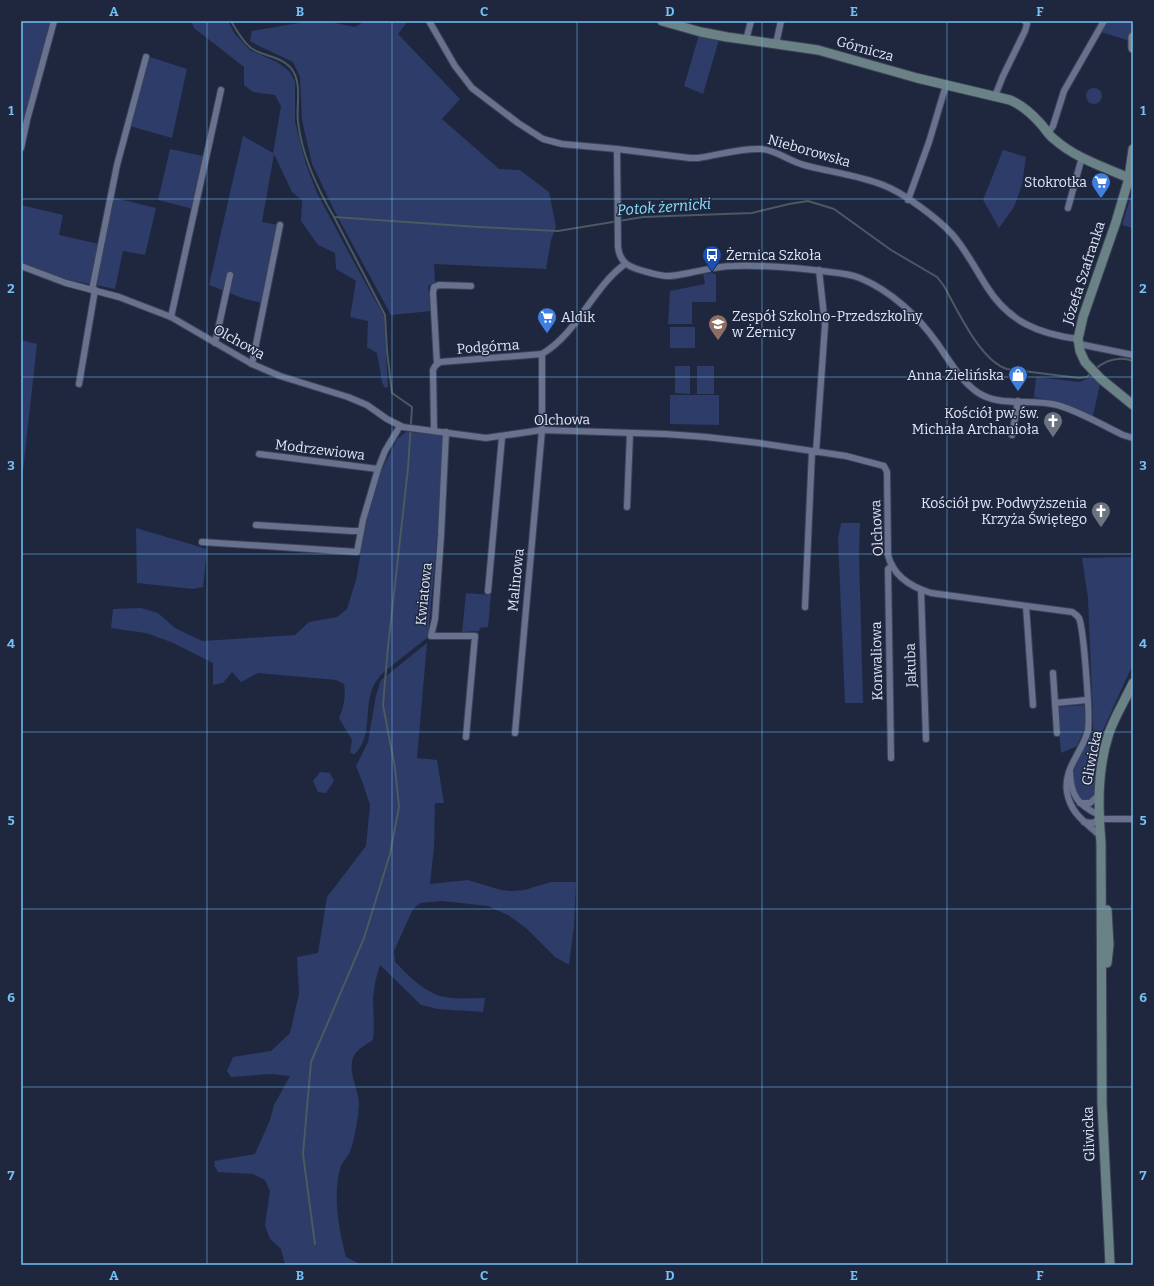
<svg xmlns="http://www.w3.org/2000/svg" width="1154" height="1286" font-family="Bitter,serif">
  <rect width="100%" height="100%" fill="#1f273f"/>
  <!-- green -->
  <g fill="#2d3c68">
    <polygon points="21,21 52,21 25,114 21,134"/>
    <polygon points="191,21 228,21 235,34 250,50 277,62 289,71 295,81 295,122 306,164 317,193 356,266 384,316 388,387 385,388 382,382 377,353 367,347 368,321 350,317 356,281 336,269 335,253 318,245 301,221 302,200 292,192 274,154 262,222 279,225 262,303 245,299 209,285 243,136 273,153 281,106 275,95 253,92 244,85 244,67 194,28"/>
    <polygon points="310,21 325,21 355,27 365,21 384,21 385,22 385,21 408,21 398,34 460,99 442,119 499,169 520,170 549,192 556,227 551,240 546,269 434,264 435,282 428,286 431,311 391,315 335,212 312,164 302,120 300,77 293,62 255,44 250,41 252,31"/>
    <polygon points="1107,21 1132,21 1130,41 1101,32"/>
    <polygon points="699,35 719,40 703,94 684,86"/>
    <polygon points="150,57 187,69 172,138 130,126"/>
    <circle cx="1094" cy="96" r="8"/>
    <polygon points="170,149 203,156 193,209 158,200"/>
    <polygon points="1003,150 1026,157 1022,185 1014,207 999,228 983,200"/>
    <polygon points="1133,189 1133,228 1122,225"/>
    <polygon points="111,197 156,208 145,255 123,251 115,289 96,285"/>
    <polygon points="21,205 63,215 59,235 99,244 90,284 67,280 21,262"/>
    <polygon points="710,273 716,274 716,302 692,302 692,324 668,324 670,291 705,284 703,274"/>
    <rect x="670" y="327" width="25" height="21"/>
    <polygon points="21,340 37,344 21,489"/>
    <polygon points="675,366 690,366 690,394 675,393"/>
    <rect x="697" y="366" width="17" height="28"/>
    <polygon points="1092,376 1100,384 1093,416 1064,403 1034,397 1036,377 1080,382"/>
    <polygon points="670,395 719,395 719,425 670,424"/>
    <path d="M 406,432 L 443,435 L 438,526 L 428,637 L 384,672 C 379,677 376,681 373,687 C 363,710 374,735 354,755 L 350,752 L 352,740 L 339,718 C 344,707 346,696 344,684 L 336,680 L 258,673 L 241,682 L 232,672 L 223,683 L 213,685 L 213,663 L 171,642 L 146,633 L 111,628 L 113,609 L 141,608 L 158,613 L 175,628 L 202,641 L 295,635 L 309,622 L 337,617 L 347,609 L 356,580 L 366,523 L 380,474 L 397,439 Z"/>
    <polygon points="841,523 860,523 859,553 863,703 845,703 838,539"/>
    <polygon points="136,528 207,549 203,587 193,589 137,583"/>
    <polygon points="1133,557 1133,664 1103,730 1097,772 1095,769 1088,598 1082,558"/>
    <polygon points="466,593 491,595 488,627 480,628 479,631 462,632"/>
    <path d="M 427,643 L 417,758 L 437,760 L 444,803 L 435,803 L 434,847 L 430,884 L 468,880 L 501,890 L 511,891 L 524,890 L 551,882 L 576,882 L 574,926 L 569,965 L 555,957 L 526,928 L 508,915 L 488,906 L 442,901 L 420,903 L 413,909 L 394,951 L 395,962 C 407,974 421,989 437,995 C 452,1000 470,998 485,998 L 483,1012 L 438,1009 L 421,1005 L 380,965 C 376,976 374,987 373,999 C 373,1013 375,1026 373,1040 C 365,1045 357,1049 353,1058 C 348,1073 358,1088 359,1103 C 359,1113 354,1145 349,1154 C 347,1158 342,1162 341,1166 C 332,1192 339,1231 346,1257 L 362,1265 L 285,1265 L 281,1249 L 270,1239 L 265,1225 L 270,1191 L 265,1180 L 253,1174 L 218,1172 L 215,1167 L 214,1161 L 255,1154 L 270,1120 L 274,1105 L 290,1076 L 271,1074 L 231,1077 L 227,1071 L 233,1057 L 271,1051 L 290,1033 L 299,994 L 297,957 L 318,953 L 327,897 L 366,846 L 370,805 L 362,781 L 356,766 L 368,742 L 376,695 L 381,680 Z"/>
    <polygon points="1084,705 1085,727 1077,746 1061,753 1057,707"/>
    <path d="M 1091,733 L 1092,770 L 1095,774 L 1094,792 L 1096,793 L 1096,796 L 1089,802 C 1082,800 1078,798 1075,791 C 1069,772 1077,764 1085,747 C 1087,743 1089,737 1091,733 Z"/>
    <polygon points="320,772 330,773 334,781 326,793 318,792 313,781"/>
  </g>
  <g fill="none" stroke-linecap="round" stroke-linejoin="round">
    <!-- stream -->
    <g stroke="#4b5961" stroke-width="2">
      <path d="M 231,21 C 236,30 242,41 251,48 C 263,57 284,56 293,71 C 302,86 296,105 298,122 C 302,156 317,188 334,217 L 478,227 L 558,231 L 643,217 L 752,213 L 789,204 L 808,201 L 834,209 L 891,250 L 937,277 L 944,286 C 957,309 980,361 1007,369 L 1079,378 L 1087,377 L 1092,372"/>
      <path d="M 1095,369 C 1106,360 1119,356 1133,361"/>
      <polyline points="315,1244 303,1154 311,1062 364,938 390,854 399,807 395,768 383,705 388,647 408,468 412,407 392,393 387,351 385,315 334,217"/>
    </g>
    <!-- street casing -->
    <g stroke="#3c4357" stroke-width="8">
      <g id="street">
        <path d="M 429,21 L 455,66 L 472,88 L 518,123 L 543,139 L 562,144 L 617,149 L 690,158 L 698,158 C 719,155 740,148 761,149 C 776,150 789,161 804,165 C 830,172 857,175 883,185 C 904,193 937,218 952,234 C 966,250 976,270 987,287 C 1009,322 1039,334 1078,339"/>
        <polyline points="746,40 751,21"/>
        <polyline points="776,44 781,21"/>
        <polyline points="995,96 1003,76 1025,31 1027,24 1025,21"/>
        <polyline points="1048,133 1053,126 1064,91 1104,21"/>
        <polyline points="21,148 27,120 54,21"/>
        <path d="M 617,149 L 618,247 C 620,265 632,268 647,272 C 654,274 661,276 668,276 C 675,276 682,274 689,273 C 704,270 719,266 734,266 C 766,265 799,268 830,272 C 840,273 850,274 860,278 C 891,291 918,316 937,343 C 949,360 960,380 977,392 C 1000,408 1031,398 1057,405 C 1079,411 1102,425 1123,435 L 1133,438"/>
        <polyline points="908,200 929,142 946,85"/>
        <polyline points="1068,208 1082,157"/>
        <path d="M 21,266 L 66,283 L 119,297 L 171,317 L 252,364 L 280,376 L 348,397 L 367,405 L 387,419 L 403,427 L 486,438 L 542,430 L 665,434 L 706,437 L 759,443 L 846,456 L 884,466 L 887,472 L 888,555 C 893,576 911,587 931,593 L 1072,612 C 1075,614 1077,615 1079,618 C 1084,630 1090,716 1088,730 C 1083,752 1063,768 1067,792 C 1071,815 1086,822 1101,837"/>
        <polyline points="92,290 117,165 146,57"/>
        <polyline points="171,317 221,90"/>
        <polyline points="215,343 230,275"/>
        <polyline points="1079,344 1133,355"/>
        <polyline points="252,364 280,225"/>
        <polyline points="437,364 433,293 434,287 439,285 471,286"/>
        <polyline points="79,384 95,290"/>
        <polyline points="434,430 433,370 435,366 440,362 542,354"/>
        <polyline points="446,432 441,536 435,619 431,636 475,636 466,737"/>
        <polyline points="1012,435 1018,401"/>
        <polyline points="816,452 825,325 819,270"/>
        <polyline points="259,454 378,469"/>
        <polyline points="627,507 630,433"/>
        <polyline points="256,525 352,531 361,531"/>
        <polyline points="202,542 357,552 363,520 378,469 385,451 400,426"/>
        <polyline points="921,590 926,739"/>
        <polyline points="488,591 502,437"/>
        <polyline points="1026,606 1033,705"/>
        <polyline points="805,607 812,451"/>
        <polyline points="1053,673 1055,703 1087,700"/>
        <polyline points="1055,703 1057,733"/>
        <path d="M 515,733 L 542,430 L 542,354 C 578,333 592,288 625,264"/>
        <polyline points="891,758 888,569 892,565"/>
        <path d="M 1070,772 C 1071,796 1078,805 1099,815"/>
        <polyline points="1080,803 1090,803 1099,795"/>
        <polyline points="1084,822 1093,823 1099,819 1133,819"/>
      </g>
    </g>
    <!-- secondary casing -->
    <g stroke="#3c4357" stroke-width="11">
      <g id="secondary">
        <path d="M 662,21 L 701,32 L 727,37 L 818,50 L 917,78 L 1010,100 C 1022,105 1031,113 1040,123 C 1045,128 1048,135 1054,139 C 1075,158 1104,167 1129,178"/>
        <polyline points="1133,37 1133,48"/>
        <polyline points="1133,149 1129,178 1116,222 1083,317 1078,339 1080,351 1085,362 1101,379 1133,405"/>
        <polyline points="1107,963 1109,945 1107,910"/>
        <path d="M 1110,1265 L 1102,1104 L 1101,843 C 1098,807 1097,769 1109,733 C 1115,716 1125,700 1133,683"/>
      </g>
    </g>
    <!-- street -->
    <use href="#street" stroke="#68728e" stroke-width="6"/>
    <!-- secondary -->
    <use href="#secondary" stroke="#6a8286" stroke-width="9"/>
  </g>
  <!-- grid -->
  <path fill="none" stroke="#73c1f5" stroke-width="1" stroke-opacity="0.55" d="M 207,21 L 207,1265M 392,21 L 392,1265M 577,21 L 577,1265M 762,21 L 762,1265M 947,21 L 947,1265M 21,199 L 1133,199M 21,377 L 1133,377M 21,554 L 1133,554M 21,732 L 1133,732M 21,909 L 1133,909M 21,1087 L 1133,1087"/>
  <!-- icons -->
  <defs>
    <g id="supermarket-pin" transform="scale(1)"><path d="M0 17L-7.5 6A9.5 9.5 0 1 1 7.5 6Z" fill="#3f7fe0" stroke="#1f273f"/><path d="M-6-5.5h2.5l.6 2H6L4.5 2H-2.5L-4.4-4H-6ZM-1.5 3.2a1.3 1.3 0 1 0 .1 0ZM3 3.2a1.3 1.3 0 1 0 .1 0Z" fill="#fff"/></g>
    <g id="bus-pin" transform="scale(1)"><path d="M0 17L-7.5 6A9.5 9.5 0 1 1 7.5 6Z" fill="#1a4fb4" stroke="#1f273f"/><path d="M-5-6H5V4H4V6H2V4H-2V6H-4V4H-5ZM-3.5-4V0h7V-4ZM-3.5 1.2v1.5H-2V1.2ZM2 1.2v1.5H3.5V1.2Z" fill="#fff"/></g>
    <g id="school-pin" transform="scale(1)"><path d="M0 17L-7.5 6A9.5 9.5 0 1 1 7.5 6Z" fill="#8d6e63" stroke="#1f273f"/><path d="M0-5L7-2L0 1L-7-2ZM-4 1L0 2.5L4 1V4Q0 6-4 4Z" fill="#fff"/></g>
    <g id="shop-pin" transform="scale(1)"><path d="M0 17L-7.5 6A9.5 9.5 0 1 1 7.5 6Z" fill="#3f7fe0" stroke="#1f273f"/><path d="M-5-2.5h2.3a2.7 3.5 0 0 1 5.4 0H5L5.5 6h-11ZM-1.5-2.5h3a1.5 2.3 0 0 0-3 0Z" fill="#fff"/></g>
    <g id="church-pin" transform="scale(1)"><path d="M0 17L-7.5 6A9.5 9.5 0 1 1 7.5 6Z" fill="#6b7280" stroke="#1f273f"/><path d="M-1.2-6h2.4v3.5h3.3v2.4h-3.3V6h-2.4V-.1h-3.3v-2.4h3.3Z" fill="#fff"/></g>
  </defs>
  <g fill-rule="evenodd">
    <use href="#supermarket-pin" x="1101" y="182"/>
    <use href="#bus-pin" x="712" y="255"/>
    <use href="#supermarket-pin" x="547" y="317"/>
    <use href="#school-pin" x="718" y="324"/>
    <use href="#shop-pin" x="1018" y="375"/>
    <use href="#church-pin" x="1053" y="421"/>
    <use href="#church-pin" x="1101" y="511"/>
  </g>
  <g text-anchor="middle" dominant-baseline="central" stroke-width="3" stroke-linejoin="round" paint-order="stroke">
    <!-- street labels -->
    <g font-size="14" fill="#dfe6f6" stroke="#1f273f">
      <text transform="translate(865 49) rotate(16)">Górnicza</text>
      <text transform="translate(809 151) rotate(16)">Nieborowska</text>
      <text transform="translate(1084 273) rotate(-72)">Józefa Szafranka</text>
      <text transform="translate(239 342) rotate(29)">Olchowa</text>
      <text transform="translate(488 347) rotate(-4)">Podgórna</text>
      <text transform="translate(562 420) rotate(-1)">Olchowa</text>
      <text transform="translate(320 450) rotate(7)">Modrzewiowa</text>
      <text transform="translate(877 528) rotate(-93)">Olchowa</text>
      <text transform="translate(516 580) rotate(-84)">Malinowa</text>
      <text transform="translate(424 594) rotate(-84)">Kwiatowa</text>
      <text transform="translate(877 661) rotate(-91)">Konwaliowa</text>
      <text transform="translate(911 665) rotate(-92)">Jakuba</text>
      <text transform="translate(1092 758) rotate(-79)">Gliwicka</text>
      <text transform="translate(1089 1134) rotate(-92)">Gliwicka</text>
    </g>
    <!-- poi labels -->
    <g font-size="14" fill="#dfe6f6" stroke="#1f273f" text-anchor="end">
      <text x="1087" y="182">Stokrotka</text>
      <text x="726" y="255" text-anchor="start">Żernica Szkoła</text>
      <text x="732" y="316" text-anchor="start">Zespół Szkolno-Przedszkolny<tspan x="732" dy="16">w Żernicy</tspan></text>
      <text x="561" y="317" text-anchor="start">Aldik</text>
      <text x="1004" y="375">Anna Zielińska</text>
      <text x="1039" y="413">Kościół pw. św.<tspan x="1039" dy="16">Michała Archanioła</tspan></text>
      <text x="1087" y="503">Kościół pw. Podwyższenia<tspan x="1087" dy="16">Krzyża Świętego</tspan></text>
    </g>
    <!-- water labels -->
    <g font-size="15" font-style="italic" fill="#8be0fd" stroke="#1f273f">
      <text transform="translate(664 207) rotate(-4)">Potok żernicki</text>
    </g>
  </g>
  <!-- border -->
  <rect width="1154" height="1286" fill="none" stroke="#1f273f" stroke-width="44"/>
  <rect x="22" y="22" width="1110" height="1242" fill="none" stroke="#73c1f5" stroke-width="1.5"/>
  <g font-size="13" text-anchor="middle" font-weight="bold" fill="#73c1f5">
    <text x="114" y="16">A</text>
    <text x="300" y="16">B</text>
    <text x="484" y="16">C</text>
    <text x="670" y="16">D</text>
    <text x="854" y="16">E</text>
    <text x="1040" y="16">F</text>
    <text x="11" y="115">1</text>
    <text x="1143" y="115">1</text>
    <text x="11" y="293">2</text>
    <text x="1143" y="293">2</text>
    <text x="11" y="470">3</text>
    <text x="1143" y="470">3</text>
    <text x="11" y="648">4</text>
    <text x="1143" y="648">4</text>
    <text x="11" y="825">5</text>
    <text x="1143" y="825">5</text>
    <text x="11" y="1002">6</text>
    <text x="1143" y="1002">6</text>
    <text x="11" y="1180">7</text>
    <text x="1143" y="1180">7</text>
    <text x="114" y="1280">A</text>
    <text x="300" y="1280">B</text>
    <text x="484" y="1280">C</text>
    <text x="670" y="1280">D</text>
    <text x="854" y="1280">E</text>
    <text x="1040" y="1280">F</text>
  </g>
</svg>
